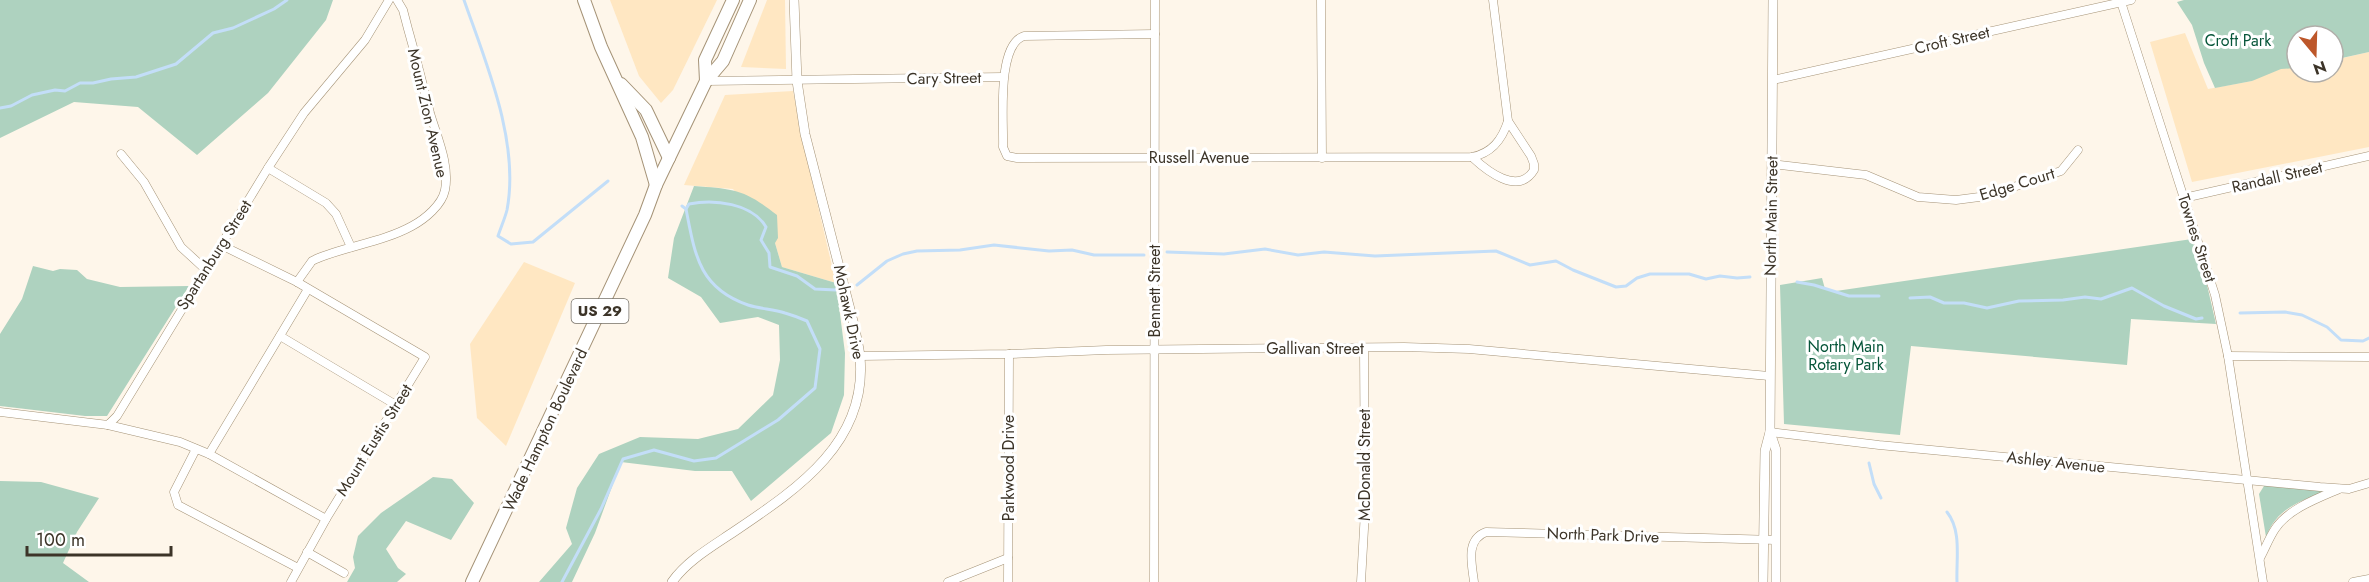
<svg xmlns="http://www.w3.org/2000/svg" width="2369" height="582" font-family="Jost,sans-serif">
  <rect width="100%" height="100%" fill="#fef6ea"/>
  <!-- built -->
  <g fill="#ffe7c2">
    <polygon points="610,0 717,0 673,90 661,103 639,76"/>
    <polygon points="767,0 785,0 786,69 741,67"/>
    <polygon points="2185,33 2208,89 2252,81 2297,47 2297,72 2333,72 2333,40 2338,39 2334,60 2369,52 2369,147 2192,182 2150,42"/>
    <polygon points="793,91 808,164 836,283 782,267 775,243 733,189 684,185 725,95"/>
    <polygon points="524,262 575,283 506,446 477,418 470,344"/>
  </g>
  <!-- green -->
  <g fill="#aed2bf">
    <polygon points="0,0 333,0 326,20 268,93 197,155 138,107 74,102 0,138"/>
    <polygon points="2184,0 2369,0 2369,52 2333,60 2337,39 2333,40 2333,36 2297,36 2297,68 2281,69 2252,81 2215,88 2204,63 2192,25 2177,2"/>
    <path d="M 694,186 C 734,189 744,189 777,215 L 778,238 L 775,243 L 782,267 L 836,283 L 845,353 L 844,395 L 831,433 L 751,501 L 732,471 L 695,471 L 621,462 L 595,533 L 572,582 L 539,582 L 572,544 L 566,528 L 577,488 L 599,454 L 640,437 L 698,439 L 738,429 L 773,395 L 780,360 L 779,325 L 758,317 L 720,323 L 701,297 L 668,278 L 674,238 Z"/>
    <polygon points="2192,239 2207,285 2216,324 2131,319 2127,365 1911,346 1900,435 1784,424 1780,285 1822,278 1825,289 1836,291"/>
    <polygon points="33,266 53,271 60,269 77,270 87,279 120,287 189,286 107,416 85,416 0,406 0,334 22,299"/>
    <polygon points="433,477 452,479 474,503 451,540 406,521 386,549 398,568 406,574 397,582 347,582 355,568 353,557 358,536 381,513"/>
    <polygon points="0,481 41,482 99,498 77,532 63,563 89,582 0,582"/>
    <path d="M 2271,485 L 2324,491 C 2298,503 2277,508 2266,537 L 2259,494 L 2264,486 Z"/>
  </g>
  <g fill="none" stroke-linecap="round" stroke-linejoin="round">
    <!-- stream -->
    <g stroke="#c3def8" stroke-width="3">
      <path d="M 464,0 C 486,63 520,142 507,210 C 505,218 501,227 498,236 L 511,244 L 533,242 L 608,181"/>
      <polyline points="0,108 11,106 32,95 55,90 65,91 80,83 93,83 111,79 136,77 176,64 213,33 233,28 274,9 287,0"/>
      <path d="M 686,209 L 689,204 C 714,199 752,203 766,227 L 761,240 L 769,253 L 770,267 L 797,276 L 815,289 L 836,290"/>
      <polyline points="1167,252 1224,254 1265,249 1298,255 1324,252 1375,256 1496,251 1530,265 1556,261 1573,270 1616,287 1626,286 1637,278 1650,274 1689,274 1706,279 1720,276 1737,278 1750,277"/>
      <polyline points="1797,282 1814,285 1849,296 1879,296"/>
      <polyline points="857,285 887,261 903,254 917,251 960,250 994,245 1049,251 1072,250 1094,255 1144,255"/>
      <polyline points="1910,298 1930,297 1944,303 1964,303 1987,308 2019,301 2063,300 2085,297 2101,299 2132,288 2164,306 2196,319 2202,318"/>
      <polyline points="2240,313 2285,312 2302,315 2327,327 2341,340 2363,341 2369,338"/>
      <polyline points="1869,463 1874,484 1881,498"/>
      <path d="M 1947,512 C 1962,531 1956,559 1957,582"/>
      <path d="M 562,582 L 601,509 L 623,459 L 654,450 L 694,461 L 716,458 L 778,420 L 815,388 L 820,349 L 807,321 C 800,318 792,315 785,313 C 773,309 760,309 748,305 C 699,288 695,255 686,209 L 682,206"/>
    </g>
    <!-- minor casing -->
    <g stroke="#a59377" stroke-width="9">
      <g id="minor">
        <polyline points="1321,0 1322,158"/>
        <polyline points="2121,2 2215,295 2228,356 2263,582"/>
        <path d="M 1155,34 L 1024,36 C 996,45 1004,123 1003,147 L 1007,156 L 1017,158 L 1472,157 C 1492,153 1502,140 1508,121"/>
        <polyline points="1773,80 2131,0"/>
        <polyline points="706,81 1003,77"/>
        <polyline points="121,154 144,182 181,247 205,269"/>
        <path d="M 1472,157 C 1487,171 1518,196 1534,170 L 1534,164 L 1531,156 L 1508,121 L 1493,0"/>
        <polyline points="1772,164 1866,175 1918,197 1956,200 1987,196 2061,171 2078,150"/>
        <polyline points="268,168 326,203 336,214 351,247"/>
        <polyline points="2184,198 2369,156"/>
        <polyline points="221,245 297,282 425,357 326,519 291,582"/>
        <path d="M 297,282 L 312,261 L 316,259 C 347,246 383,242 412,226 C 425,219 442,205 445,190 C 450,165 437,137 430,113 C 423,85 416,57 408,29 L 403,10 L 397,0"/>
        <polyline points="280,336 396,405"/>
        <polyline points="860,356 1009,354 1106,350 1404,347 1469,349 1769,376"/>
        <polyline points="2228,356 2369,357"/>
        <polyline points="0,412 108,425 117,416 268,168 304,113 365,40 389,0"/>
        <polyline points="108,425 180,442 209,454 326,519"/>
        <polyline points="1770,432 1879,445 2320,487 2349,489 2369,483"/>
        <polyline points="196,449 174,492 178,505 298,568"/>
        <polyline points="209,454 308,289"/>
        <polyline points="307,552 344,573"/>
        <path d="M 2260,558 C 2265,549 2269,538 2275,529 C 2288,509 2318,498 2339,489"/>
        <polyline points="948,582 1008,558"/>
        <polyline points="1008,582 1009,354"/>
        <polyline points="1154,582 1155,0"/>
        <polyline points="1361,582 1365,511 1364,348"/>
        <path d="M 1474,582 C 1472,564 1465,540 1486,532 L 1776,540"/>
        <polyline points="2353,582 2369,579"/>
      </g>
    </g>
    <!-- tertiary casing -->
    <g stroke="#a59377" stroke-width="10">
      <g id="tertiary">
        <polyline points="1770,432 1776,450 1776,582"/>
        <path d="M 672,582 C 687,561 711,547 732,533 C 794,491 868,444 860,357 C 859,346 856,336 854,325 L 805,134 L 797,81 L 794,0"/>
        <polyline points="1763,582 1765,451 1770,432 1773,0"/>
      </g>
    </g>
    <!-- primary casing -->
    <g stroke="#a59377" stroke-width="14">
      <g id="primary">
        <polyline points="584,0 601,47 642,137 656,185"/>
        <polyline points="706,81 705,60 733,0"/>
        <polyline points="621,84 646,110 669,158"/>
        <polyline points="472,582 645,215 656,185 706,81 723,61 750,0"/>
      </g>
    </g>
    <!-- minor -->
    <use href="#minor" stroke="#fff" stroke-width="8"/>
    <!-- tertiary -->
    <use href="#tertiary" stroke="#fff" stroke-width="9"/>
    <!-- primary -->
    <use href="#primary" stroke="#fff" stroke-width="12"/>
  </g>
  <g text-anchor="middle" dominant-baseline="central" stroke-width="6" stroke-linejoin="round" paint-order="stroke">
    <!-- shield labels -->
    <rect fill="#fff" stroke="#767168" stroke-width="1.5" x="571.5" y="299" width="57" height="24" rx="4.5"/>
    <g font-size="15" font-weight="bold" fill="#3c3428">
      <text x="600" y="311">US 29</text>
    </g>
    <!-- street labels -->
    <g font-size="16" fill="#3c3428" stroke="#fff">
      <text transform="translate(1952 40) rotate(-13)">Croft Street</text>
      <text transform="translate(944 78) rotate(-1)">Cary Street</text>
      <text transform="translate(428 113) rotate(77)">Mount Zion Avenue</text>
      <text x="1199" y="157">Russell Avenue</text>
      <text transform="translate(2277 177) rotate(-13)">Randall Street</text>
      <text transform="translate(2017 184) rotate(-17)">Edge Court</text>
      <text transform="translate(1771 216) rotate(-89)">North Main Street</text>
      <text transform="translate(2197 238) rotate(72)">Townes Street</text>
      <text transform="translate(214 255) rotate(-58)">Spartanburg Street</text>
      <text transform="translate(1154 291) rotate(-90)">Bennett Street</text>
      <text transform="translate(849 312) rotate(78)">Mohawk Drive</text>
      <text x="1315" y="348">Gallivan Street</text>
      <text transform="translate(545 430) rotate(-65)">Wade Hampton Boulevard</text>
      <text transform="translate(374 440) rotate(-58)">Mount Eustis Street</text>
      <text transform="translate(2056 462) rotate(6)">Ashley Avenue</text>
      <text transform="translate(1364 465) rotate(-90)">McDonald Street</text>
      <text transform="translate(1008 468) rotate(-90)">Parkwood Drive</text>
      <text transform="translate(1603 535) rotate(2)">North Park Drive</text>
    </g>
    <!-- park labels -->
    <g font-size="16" fill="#065539" stroke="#fff">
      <text x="2238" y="40">Croft Park</text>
      <text x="1846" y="346">North Main<tspan x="1846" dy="18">Rotary Park</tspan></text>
    </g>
  </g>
  <!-- north arrow -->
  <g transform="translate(2315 54) rotate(161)"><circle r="28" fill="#ffffff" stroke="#b1aea9" stroke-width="1.5"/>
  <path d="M0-4.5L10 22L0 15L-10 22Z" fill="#bd572a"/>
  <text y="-9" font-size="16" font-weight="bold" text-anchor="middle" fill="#3c3428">N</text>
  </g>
  <!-- scale -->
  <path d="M27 546v9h144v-9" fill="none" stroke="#3c3428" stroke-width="3"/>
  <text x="36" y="546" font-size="18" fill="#3c3428" stroke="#ffffff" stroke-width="4.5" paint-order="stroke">100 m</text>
</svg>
